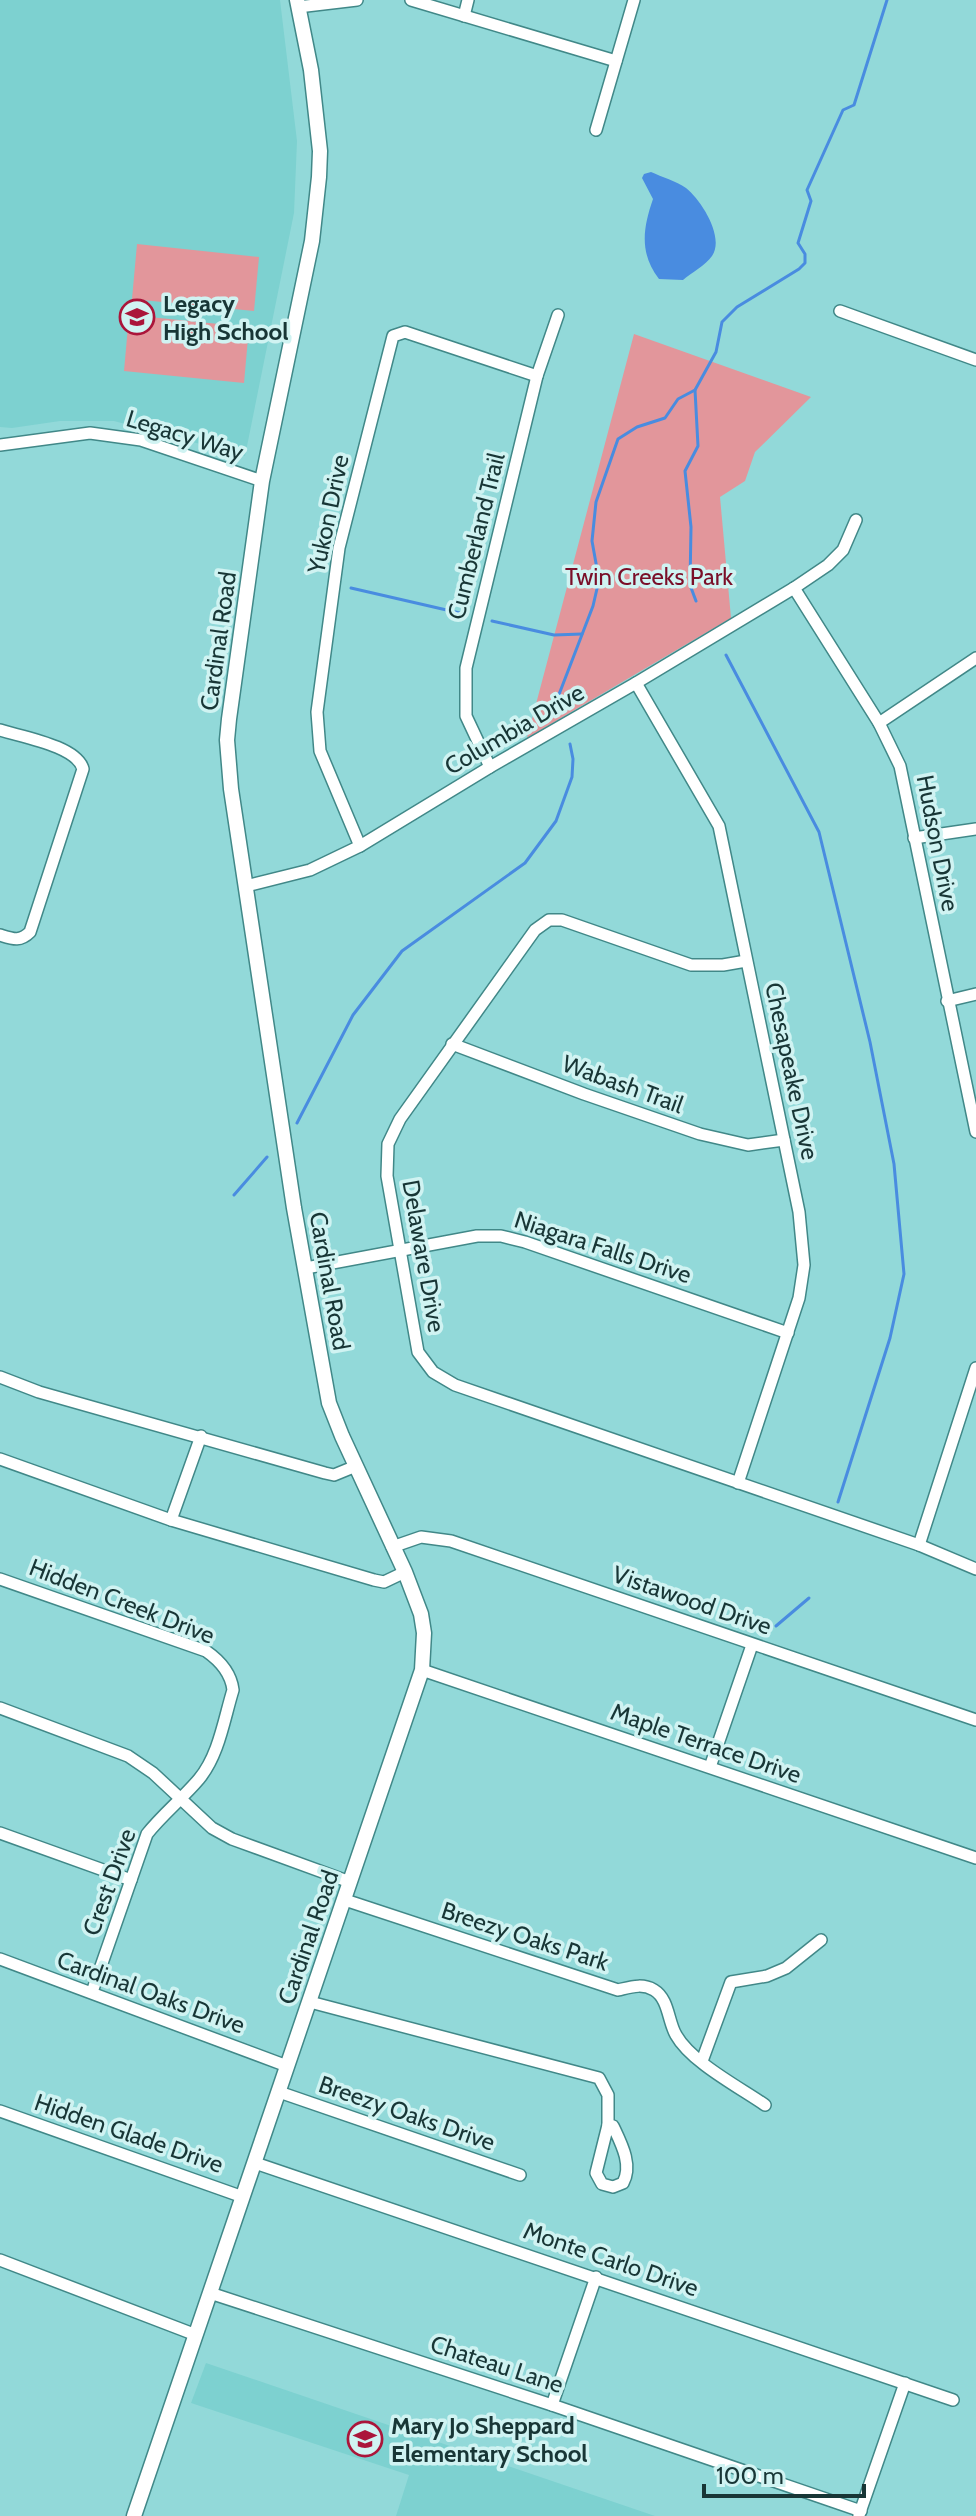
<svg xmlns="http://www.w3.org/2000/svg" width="976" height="2516" font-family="Cabin,sans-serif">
  <rect width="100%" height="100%" fill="#92d9d9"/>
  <!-- built -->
  <g fill="#7dd1d0">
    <polygon points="0,0 280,0 297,141 294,213 245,456 114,421 60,421 12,428 0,427"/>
    <polygon points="206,2363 655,2516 396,2516 409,2475 191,2403"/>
  </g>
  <!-- green -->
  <g fill="#e2969b">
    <polygon points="137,244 259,257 254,311 132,299"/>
    <polygon points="129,315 249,327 244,383 124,371"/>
    <polygon points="634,334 811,397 755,452 745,481 720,497 731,618 527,738"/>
  </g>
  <!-- water -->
  <path fill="#498ce0" d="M 651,172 C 662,177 676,181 686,188 C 701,200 725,237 712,256 C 706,265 691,273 683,280 L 659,279 C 639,253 643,228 653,199 L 642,178 L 644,174 Z"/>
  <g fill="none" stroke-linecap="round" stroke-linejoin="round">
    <!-- stream -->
    <g stroke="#498ce0" stroke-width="3">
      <polyline points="695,390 698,446 685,471 691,527 690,585 696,601"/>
      <polyline points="351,588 464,614"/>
      <polyline points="492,621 554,635 582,634"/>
      <polyline points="726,655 819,832 870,1042 894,1164 904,1274 890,1338 838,1502"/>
      <polyline points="553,710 593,606 599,580 592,541 596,502 618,439 637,427 665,418 678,399 695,390 716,352 722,322 737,307 799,269 805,263 805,254 798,243 811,201 807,190 843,110 854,105 887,0"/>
      <polyline points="297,1123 353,1015 402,951 525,863 556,821 572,777 573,759 570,744"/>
      <polyline points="234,1195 267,1157"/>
      <polyline points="776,1626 809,1598"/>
    </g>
    <!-- minor casing -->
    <g stroke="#418888" stroke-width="14">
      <g id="minor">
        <polyline points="411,0 616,61"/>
        <polyline points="298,7 357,0"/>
        <polyline points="464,16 468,0"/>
        <polyline points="596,130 634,0"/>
        <polyline points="840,311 976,360"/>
        <polyline points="0,445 90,433 141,440 262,481"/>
        <polyline points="794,588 879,723 900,766 976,1132"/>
        <polyline points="636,683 719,826 799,1212 804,1265 799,1298 738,1483"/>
        <polyline points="879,723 976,658"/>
        <path d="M 0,730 C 22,737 77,746 83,769 L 30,932 C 20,942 13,939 0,935"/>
        <polyline points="490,767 466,716 466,668 537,376 558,315"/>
        <polyline points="914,838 976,829"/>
        <polyline points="360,846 320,751 317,712 339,548 393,336 405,332 537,376"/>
        <polyline points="246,886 310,870 360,846 490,767 636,683 794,588 828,565 843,550 856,520"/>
        <polyline points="746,961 723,965 691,965 562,920 549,920 535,930 400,1119 388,1144 387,1176 418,1352 433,1372 455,1385 919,1545 976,1569"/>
        <polyline points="947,1001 976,994"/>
        <polyline points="452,1044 584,1094 700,1134 748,1145 784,1140"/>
        <polyline points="306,1268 477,1236 501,1236 525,1242 788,1333"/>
        <polyline points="0,1377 39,1392 325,1473 334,1475 356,1466"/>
        <polyline points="0,1459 171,1520 374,1580 384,1582 405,1572"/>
        <polyline points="171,1520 201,1436"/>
        <polyline points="919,1545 976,1368"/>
        <polyline points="392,1547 421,1537 451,1541 976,1720"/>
        <path d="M 0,1579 L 206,1651 C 219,1660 231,1673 233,1690 C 224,1719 219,1755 199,1779 C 183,1798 163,1814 147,1834 L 92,1992"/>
        <polyline points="422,1670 976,1858"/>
        <polyline points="0,1708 128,1756 153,1773 212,1828 232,1839 350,1882"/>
        <polyline points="710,1767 752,1645"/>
        <polyline points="0,1833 131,1880"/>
        <path d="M 345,1900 L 618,1990 C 631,1987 642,1983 654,1990 C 669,1999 668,2022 676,2035 C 691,2062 739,2087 765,2105"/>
        <polyline points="0,1959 287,2066"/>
        <polyline points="310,2002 599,2078 608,2095 608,2125"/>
        <polyline points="702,2061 731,1982 767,1976 786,1968 821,1940"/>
        <polyline points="279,2092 520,2175"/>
        <polyline points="0,2111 243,2197"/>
        <path d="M 608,2125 L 613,2126 C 621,2143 633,2165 623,2183 L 613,2187 L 602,2184 L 596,2173 Z"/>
        <polyline points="255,2163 953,2400"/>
        <polyline points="0,2260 196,2335"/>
        <polyline points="210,2293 552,2405 861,2511"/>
        <polyline points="552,2405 596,2277"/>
        <polyline points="859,2515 905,2383"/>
      </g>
    </g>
    <!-- tertiary casing -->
    <g stroke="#418888" stroke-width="17">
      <polyline id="tertiary" points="134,2516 422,1670 424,1633 421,1614 405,1572 342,1436 329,1403 294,1208 231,789 227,740 229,719 262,481 312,241 319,177 320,151 311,70 297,0"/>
    </g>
    <!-- minor -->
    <use href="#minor" stroke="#fff" stroke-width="11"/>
    <!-- tertiary -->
    <use href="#tertiary" stroke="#fff" stroke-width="14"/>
  </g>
  <!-- icons -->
  <defs>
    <g id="school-ring" transform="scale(1.8)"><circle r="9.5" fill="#d0f3f2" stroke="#ab153a" stroke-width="1.5"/><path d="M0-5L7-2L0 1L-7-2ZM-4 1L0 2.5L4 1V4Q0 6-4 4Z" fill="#ab153a"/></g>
  </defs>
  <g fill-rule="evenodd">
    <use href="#school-ring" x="137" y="317"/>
    <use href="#school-ring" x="365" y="2439"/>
  </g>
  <g text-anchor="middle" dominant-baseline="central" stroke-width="7" stroke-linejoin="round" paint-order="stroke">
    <!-- poi labels -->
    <g font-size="24" font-weight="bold" fill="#183636" stroke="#d0f3f2" text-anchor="start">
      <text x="163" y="303">Legacy<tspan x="163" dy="28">High School</tspan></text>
      <text x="391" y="2425">Mary Jo Sheppard<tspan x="391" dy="28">Elementary School</tspan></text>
    </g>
    <!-- street labels -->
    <g font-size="24" fill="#183636" stroke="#d0f3f2">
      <text transform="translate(185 435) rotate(17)">Legacy Way</text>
      <text transform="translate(328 514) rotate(-78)">Yukon Drive</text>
      <text transform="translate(476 536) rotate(-76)">Cumberland Trail</text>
      <text transform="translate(218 641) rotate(-82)">Cardinal Road</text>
      <text transform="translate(514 729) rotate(-30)">Columbia Drive</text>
      <text transform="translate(938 843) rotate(79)">Hudson Drive</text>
      <text transform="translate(792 1071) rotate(78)">Chesapeake Drive</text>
      <text transform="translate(623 1084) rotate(20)">Wabash Trail</text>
      <text transform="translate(603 1247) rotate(18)">Niagara Falls Drive</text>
      <text transform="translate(424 1256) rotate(80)">Delaware Drive</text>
      <text transform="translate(330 1281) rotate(80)">Cardinal Road</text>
      <text transform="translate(692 1600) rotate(19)">Vistawood Drive</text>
      <text transform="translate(122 1601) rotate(21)">Hidden Creek Drive</text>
      <text transform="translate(706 1743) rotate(19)">Maple Terrace Drive</text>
      <text transform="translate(109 1882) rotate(-70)">Crest Drive</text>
      <text transform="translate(525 1936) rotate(18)">Breezy Oaks Park</text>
      <text transform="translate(308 1937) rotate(-71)">Cardinal Road</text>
      <text transform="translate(151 1992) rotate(20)">Cardinal Oaks Drive</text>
      <text transform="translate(407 2113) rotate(19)">Breezy Oaks Drive</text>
      <text transform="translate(129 2133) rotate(19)">Hidden Glade Drive</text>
      <text transform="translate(611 2259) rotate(19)">Monte Carlo Drive</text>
      <text transform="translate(497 2364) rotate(18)">Chateau Lane</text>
    </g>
    <!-- park labels -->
    <g font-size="24" fill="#7a0e28" stroke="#d0f3f2">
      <text x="649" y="576">Twin Creeks Park</text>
    </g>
  </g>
  <!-- scale -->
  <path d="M704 2484v12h160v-12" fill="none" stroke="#183636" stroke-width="4"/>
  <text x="716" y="2484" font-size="24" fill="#183636" stroke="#d0f3f2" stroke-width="6" paint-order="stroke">100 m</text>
</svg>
